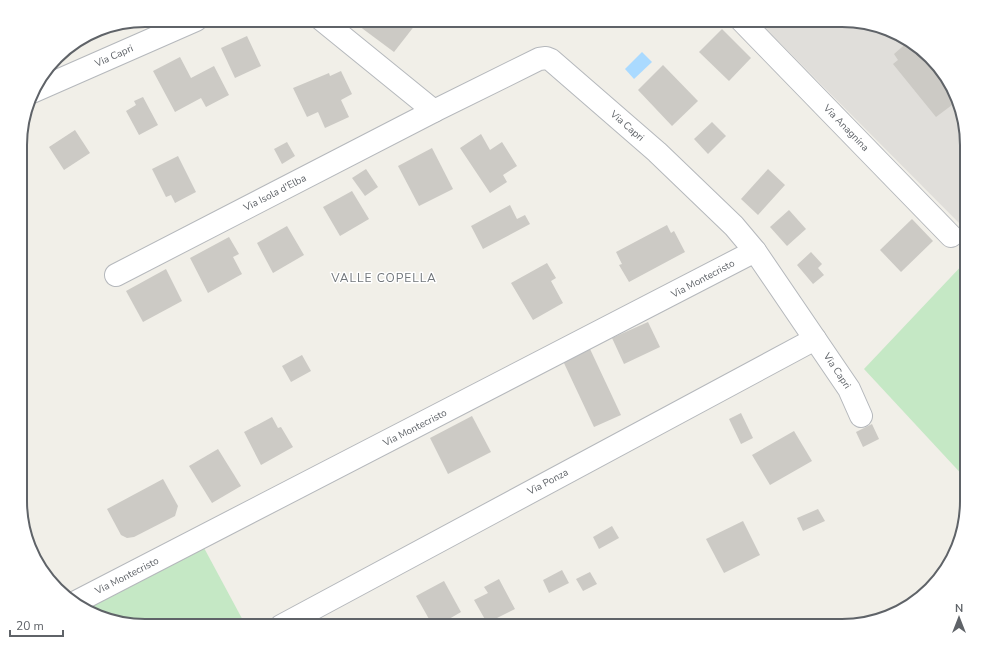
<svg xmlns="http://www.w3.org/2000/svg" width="987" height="646" font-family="'Nunito Sans',sans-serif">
  <rect width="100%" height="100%" fill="#f1efe8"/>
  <!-- industrial -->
  <polygon fill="#e0deda" points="757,20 842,20 882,27 911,41 950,83 967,137 967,231"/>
  <!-- green -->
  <g fill="#c5e8c5">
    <polygon points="967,260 967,480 864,369"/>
    <polygon points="203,546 246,626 145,626 105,619 84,609"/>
  </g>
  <!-- water -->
  <polygon fill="#aadaff" points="642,52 652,62 634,79 625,69"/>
  <!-- building -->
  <g fill="#cccac5">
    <polygon points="364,20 419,20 394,52 359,26"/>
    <polygon points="722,29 751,58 729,81 699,52"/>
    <polygon points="247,36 261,66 235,78 221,48"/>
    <polygon points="909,41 950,83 956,102 936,117 893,64 898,60 894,54"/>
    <polygon points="180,57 191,78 214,66 229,95 206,107 201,98 175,112 153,71"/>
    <polygon points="663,65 698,101 672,126 638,90"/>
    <polygon points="341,71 352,94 341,100 349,117 325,128 318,112 307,117 293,88 329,73 330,76"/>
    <polygon points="143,97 158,125 139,135 126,111 136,105 134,101"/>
    <polygon points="712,122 726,136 708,154 694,139"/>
    <polygon points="75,130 90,153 64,170 49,147"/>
    <polygon points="481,134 490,150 502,142 517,166 503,175 507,182 490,193 460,148"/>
    <polygon points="287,142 295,156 282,164 274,149"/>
    <polygon points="432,148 453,189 419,206 398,166"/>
    <polygon points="178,156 196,192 175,203 171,195 166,197 152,169"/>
    <polygon points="366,169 378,187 365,196 352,178"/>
    <polygon points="768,169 785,185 758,215 741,199"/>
    <polygon points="352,191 369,219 340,236 323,207"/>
    <polygon points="510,205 517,219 525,215 530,224 483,249 471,226"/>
    <polygon points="789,210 806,229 787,246 770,227"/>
    <polygon points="912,219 933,241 901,272 880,250"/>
    <polygon points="667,225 671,233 674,231 685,252 629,282 619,265 622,264 616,252"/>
    <polygon points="287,226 304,255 273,273 257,243"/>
    <polygon points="229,237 239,254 233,257 242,274 208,293 190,258"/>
    <polygon points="811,252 822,264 818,268 824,275 813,284 797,265"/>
    <polygon points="547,263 556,278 551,281 563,303 533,320 511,283"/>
    <polygon points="166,269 182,301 143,322 126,291"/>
    <polygon points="648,322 660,347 624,364 612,338"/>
    <polygon points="590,349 621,415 594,427 563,361"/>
    <polygon points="302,355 311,371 291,382 282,366"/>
    <polygon points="741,413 753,438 741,444 729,419"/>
    <polygon points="472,416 491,452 448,474 430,438"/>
    <polygon points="272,417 278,428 281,427 293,447 261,465 244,432"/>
    <polygon points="872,424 879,439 863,447 856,432"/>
    <polygon points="794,431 812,461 770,485 752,455"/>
    <polygon points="218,449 241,486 212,503 189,466"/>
    <polygon points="163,479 178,506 175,516 134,537 127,538 121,535 107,509"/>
    <polygon points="818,509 825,521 803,531 797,518"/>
    <polygon points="743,521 760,555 724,573 706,539"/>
    <polygon points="612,526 619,538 599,549 593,537"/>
    <polygon points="562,570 569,583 549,593 543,580"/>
    <polygon points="590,572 597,584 583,591 576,579"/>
    <polygon points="499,579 515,609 487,623 474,600 488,593 484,587"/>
    <polygon points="444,581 461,612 437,626 433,626 416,596"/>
  </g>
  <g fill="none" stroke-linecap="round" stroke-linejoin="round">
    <!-- minor casing -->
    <g stroke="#b5b8bc" stroke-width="24">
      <g id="minor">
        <polyline points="322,20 434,111 539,59 546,58 551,60 657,152 734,226 755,251 849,389 861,416"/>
        <polyline points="741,20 951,236"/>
        <polyline points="32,92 196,20"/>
        <polyline points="116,275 434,111"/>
        <polyline points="74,603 755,251"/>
        <polyline points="281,626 815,339"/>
      </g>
    </g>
    <!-- minor -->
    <use href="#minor" stroke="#fff" stroke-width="22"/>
    <!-- rail casing -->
    <g stroke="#b6b7b8" stroke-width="4.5">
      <polyline id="rail" points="86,36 103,28"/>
    </g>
    <!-- rail -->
    <use href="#rail" stroke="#fff" stroke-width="3" stroke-dasharray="9" stroke-linecap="butt"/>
  </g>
  <g text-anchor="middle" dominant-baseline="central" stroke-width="3" stroke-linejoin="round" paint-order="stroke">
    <!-- street labels -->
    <g font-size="10" fill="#5f6368" stroke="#fff">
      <text transform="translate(114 56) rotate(-24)">Via Capri</text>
      <text transform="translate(627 126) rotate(41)">Via Capri</text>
      <text transform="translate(846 128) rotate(46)">Via Anagnina</text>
      <text transform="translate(275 193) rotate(-27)">Via Isola d'Elba</text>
      <text transform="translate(703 279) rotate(-28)">Via Montecristo</text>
      <text transform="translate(837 371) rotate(56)">Via Capri</text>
      <text transform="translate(415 428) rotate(-27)">Via Montecristo</text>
      <text transform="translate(548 482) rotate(-28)">Via Ponza</text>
      <text transform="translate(127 576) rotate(-27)">Via Montecristo</text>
    </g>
    <!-- quarter labels -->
    <g font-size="12" letter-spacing="1" fill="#70757a" stroke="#fff">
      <text x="384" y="278">VALLE COPELLA</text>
    </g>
  </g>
  <!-- crop -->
  <path d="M0 0H987V646H0ZM145 27H842A118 118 0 0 1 960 145V501A118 118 0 0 1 842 619H145A118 118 0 0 1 27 501V145A118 118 0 0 1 145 27Z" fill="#fff" fill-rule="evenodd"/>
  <path fill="none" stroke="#5f6368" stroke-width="2" d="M145 27H842A118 118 0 0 1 960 145V501A118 118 0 0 1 842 619H145A118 118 0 0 1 27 501V145A118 118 0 0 1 145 27Z"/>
  <!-- north arrow -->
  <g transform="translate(959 618)" stroke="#ffffff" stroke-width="3" paint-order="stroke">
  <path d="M0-3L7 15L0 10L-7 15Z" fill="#5f6368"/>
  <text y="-6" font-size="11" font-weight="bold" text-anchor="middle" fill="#5f6368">N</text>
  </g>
  <!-- scale -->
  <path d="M10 630v6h53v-6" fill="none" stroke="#5f6368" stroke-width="2"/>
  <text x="16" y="630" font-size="12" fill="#5f6368" stroke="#ffffff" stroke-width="3" paint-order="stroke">20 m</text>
</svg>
